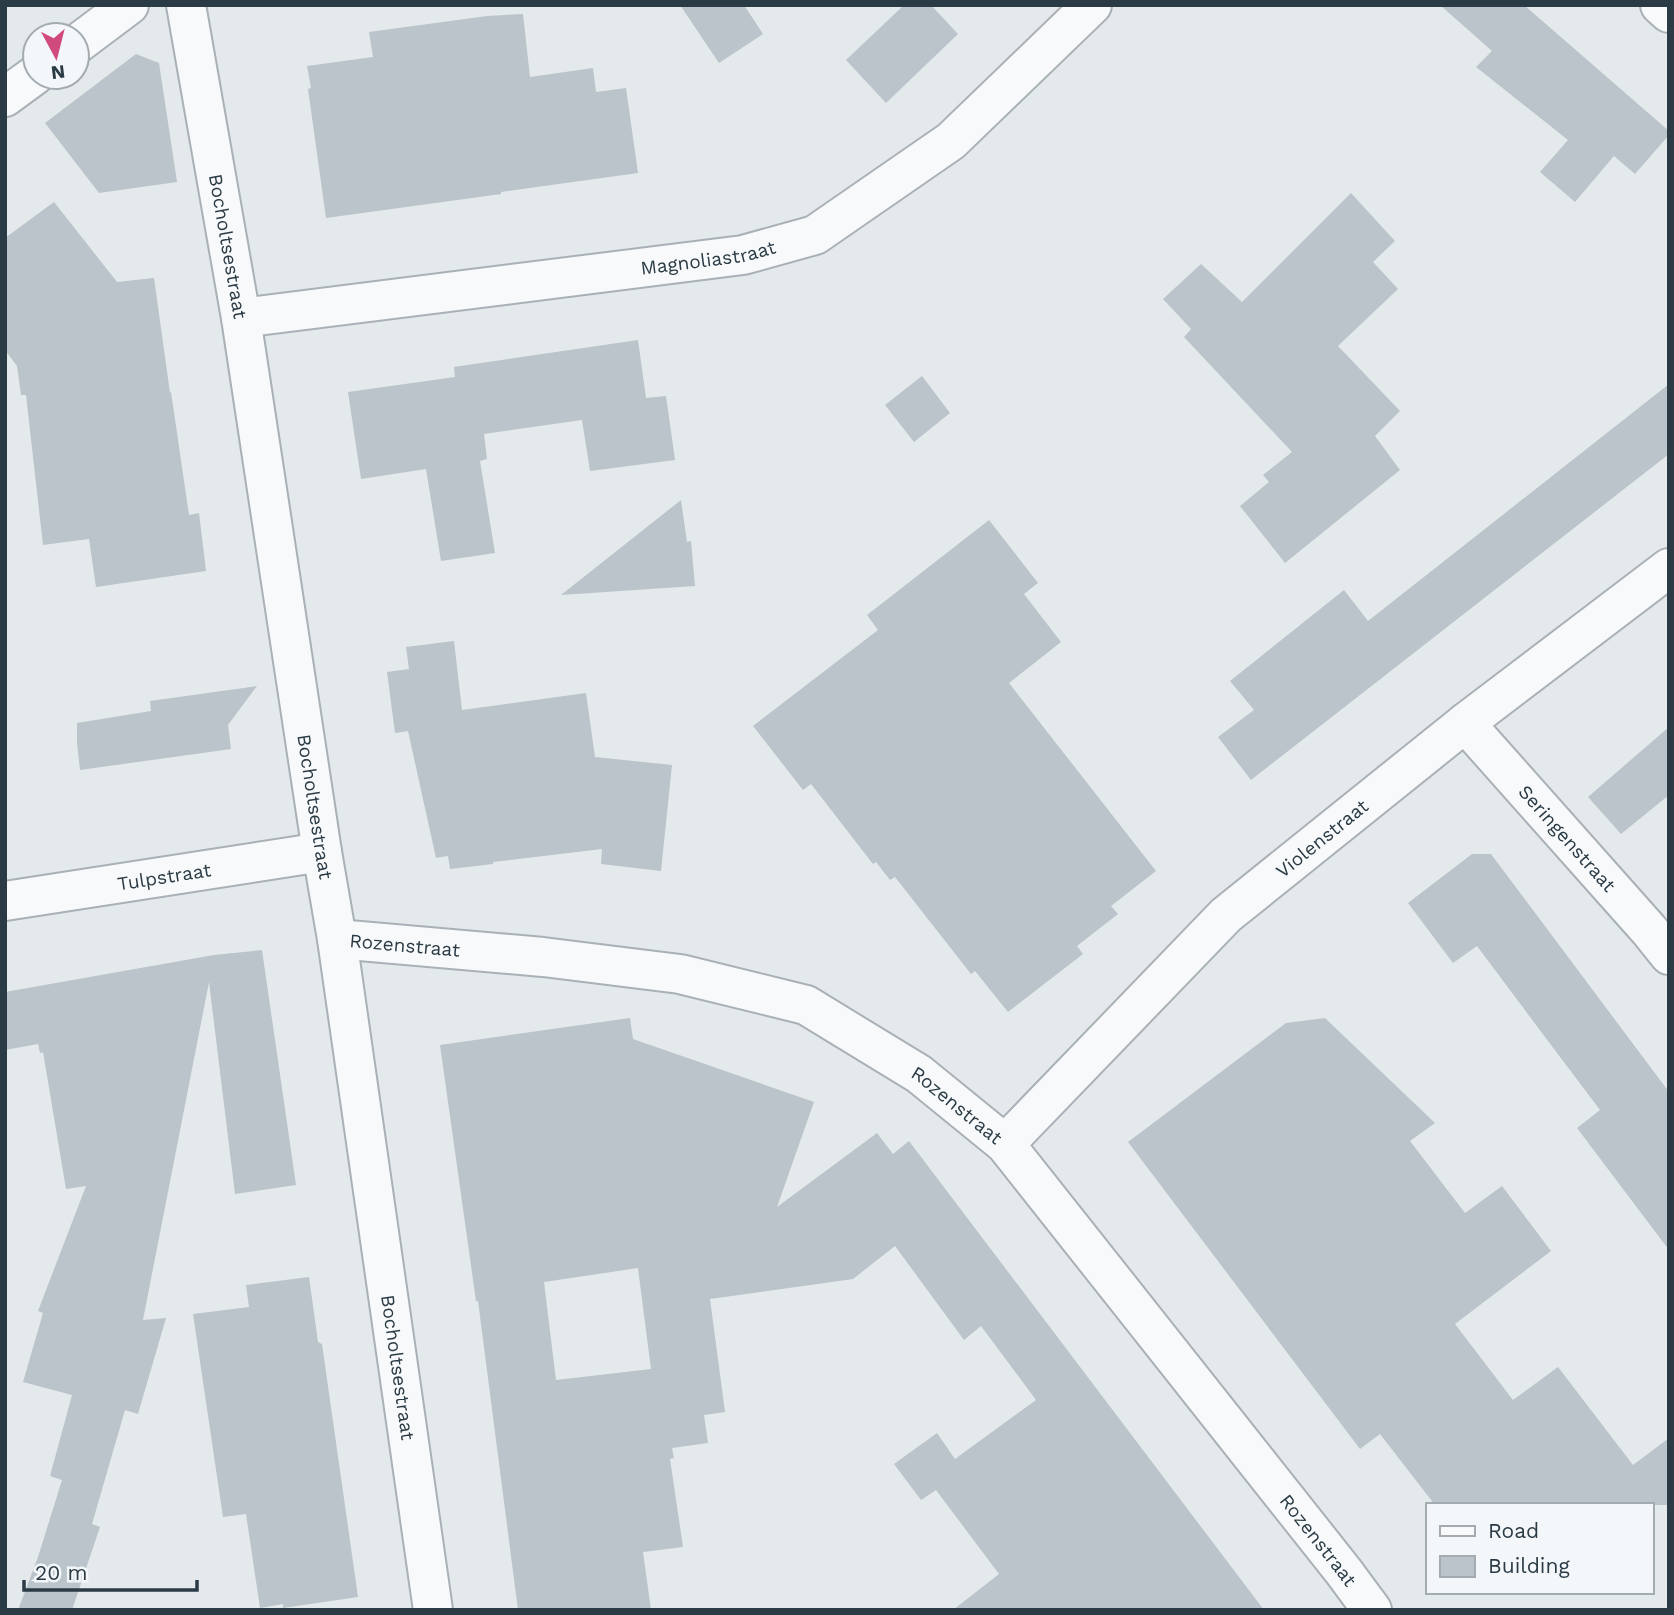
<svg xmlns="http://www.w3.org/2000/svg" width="1674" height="1615" font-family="'Work Sans',sans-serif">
  <rect width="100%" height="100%" fill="#e4e9ec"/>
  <!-- building -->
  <g fill="#bbc4ca" fill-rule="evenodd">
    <polygon points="680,5 744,5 763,34 719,63"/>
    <polygon points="904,5 931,5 958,34 886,103 846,60"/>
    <polygon points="1440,5 1524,5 1669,131 1669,135 1635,174 1614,156 1575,202 1540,172 1568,140 1476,67 1492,51"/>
    <polygon points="523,14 530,77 593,68 596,92 626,88 638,173 501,192 501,194 326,218 308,89 311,88 307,66 373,57 369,32 487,16"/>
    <polygon points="136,54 159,63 177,182 99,193 45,123"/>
    <polygon points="1351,193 1395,241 1373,262 1398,289 1338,346 1400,411 1375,436 1400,470 1285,563 1240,506 1269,482 1263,475 1292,452 1184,337 1191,329 1163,299 1201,264 1242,302"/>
    <polygon points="54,202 117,282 154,278 170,393 171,392 189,515 199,513 206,571 96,587 89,539 43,545 26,395 21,395 17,366 5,350 5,238"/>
    <polygon points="638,340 646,398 666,396 675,460 590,471 582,420 484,434 487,459 480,461 495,553 441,561 426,469 361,479 348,392 455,377 454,367"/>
    <polygon points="922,376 950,413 914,442 885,405"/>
    <polygon points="1669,384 1669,454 1251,780 1218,737 1254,710 1230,681 1344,590 1368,621"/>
    <polygon points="681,500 687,542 691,541 695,586 561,595"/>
    <polygon points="989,520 1038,583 1024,594 1061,642 1009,683 1156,871 1111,906 1118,914 1077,946 1083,954 1008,1012 975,971 971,974 895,877 890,880 876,862 873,864 811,784 803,790 753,726 878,630 867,615"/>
    <polygon points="454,641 462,710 586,693 595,757 672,765 661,871 601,864 602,849 493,862 493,864 450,869 448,856 436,858 408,731 395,733 387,672 409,669 406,647"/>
    <polygon points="257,686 228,725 231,749 80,770 77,743 77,723 151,711 150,701"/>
    <polygon points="1669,727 1669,795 1621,834 1588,797"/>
    <polygon points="1472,854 1491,854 1669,1092 1669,1250 1577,1128 1600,1110 1539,1029 1477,946 1453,963 1408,903"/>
    <polygon points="262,950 296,1185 235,1194 209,982 143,1320 166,1318 138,1414 125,1410 92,1524 100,1527 72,1610 18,1610 38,1557 62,1480 50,1476 72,1395 23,1382 43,1313 38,1311 86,1186 66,1189 43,1052 40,1053 38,1044 5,1050 5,992 214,955"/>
    <path d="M 630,1018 L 633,1039 L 814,1102 L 777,1207 L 877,1133 L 893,1154 L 909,1141 L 1264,1610 L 953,1610 L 999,1574 L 936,1490 L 921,1500 L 894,1464 L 937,1433 L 955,1459 L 1036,1400 L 981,1326 L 964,1340 L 895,1246 L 853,1279 L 710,1299 L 725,1412 L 704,1415 L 708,1443 L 672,1448 L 674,1458 L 670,1459 L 683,1547 L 643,1552 L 651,1610 L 518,1610 L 478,1301 L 476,1301 L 440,1045 ZM 638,1268 L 651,1369 L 556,1380 L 544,1282 Z"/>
    <polygon points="1325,1018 1435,1123 1410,1141 1465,1213 1502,1186 1551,1251 1455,1324 1513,1400 1558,1367 1633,1465 1669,1438 1669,1505 1435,1505 1380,1434 1360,1449 1128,1142 1286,1023"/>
    <polygon points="309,1277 318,1342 322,1344 358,1597 283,1608 283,1604 260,1608 246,1514 223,1517 193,1314 249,1307 246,1285"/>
  </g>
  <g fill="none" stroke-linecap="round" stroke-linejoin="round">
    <!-- minor casing -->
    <g stroke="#a9b1b7" stroke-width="42">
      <g id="minor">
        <path id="s1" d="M 186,5 L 241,318 L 322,852 L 337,939 L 433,1610"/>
        <polyline points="1660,5 1669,13"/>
        <polyline points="77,44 129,5"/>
        <polyline points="5,97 35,75"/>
        <path id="s2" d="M 241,318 L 743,255 L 815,235 L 951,141 L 1092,5"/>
        <path id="s3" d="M 1465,723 L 1649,930 L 1669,955"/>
        <path id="s4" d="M 5,901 L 322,852"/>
        <path id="s5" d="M 337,939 L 543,957 L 680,974 L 806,1005 L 919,1074 L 1005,1144 L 1344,1572 L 1372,1610"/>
        <path id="s6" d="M 1005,1144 L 1226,915 L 1465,723 L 1669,568"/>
      </g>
    </g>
    <!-- minor -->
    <use href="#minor" stroke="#f7f9fa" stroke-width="38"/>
  </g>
  <g text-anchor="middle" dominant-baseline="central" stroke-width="5" stroke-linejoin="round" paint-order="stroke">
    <!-- street labels -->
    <g font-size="19" fill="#2b3b45" stroke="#f4f7f9">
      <text stroke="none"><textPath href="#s1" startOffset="245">Bocholtsestraat</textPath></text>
      <text stroke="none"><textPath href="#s2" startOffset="471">Magnoliastraat</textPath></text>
      <text stroke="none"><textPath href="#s1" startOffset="812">Bocholtsestraat</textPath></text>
      <text stroke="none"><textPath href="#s6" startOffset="441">Violenstraat</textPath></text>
      <text stroke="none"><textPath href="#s3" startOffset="154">Seringenstraat</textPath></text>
      <text stroke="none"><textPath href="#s4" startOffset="161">Tulpstraat</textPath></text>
      <text stroke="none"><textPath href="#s5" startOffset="68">Rozenstraat</textPath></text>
      <text stroke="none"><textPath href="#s5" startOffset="656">Rozenstraat</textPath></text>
      <text stroke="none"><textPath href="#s1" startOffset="1379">Bocholtsestraat</textPath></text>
      <text stroke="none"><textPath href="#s5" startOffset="1223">Rozenstraat</textPath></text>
    </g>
  </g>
  <!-- border -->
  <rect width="1674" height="1615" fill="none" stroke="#2b3b45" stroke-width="14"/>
  <!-- legend -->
  <rect x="1426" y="1503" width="228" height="91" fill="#f4f7f9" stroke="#a4acb1" stroke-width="2"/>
  <rect x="1440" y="1526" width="35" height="10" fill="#f7f9fa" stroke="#a4acb1" stroke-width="2"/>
  <text x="1488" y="1538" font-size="21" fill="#2b3b45">Road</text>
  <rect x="1440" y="1556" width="35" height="21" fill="#bbc4ca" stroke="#a4acb1" stroke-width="2"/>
  <text x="1488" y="1573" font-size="21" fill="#2b3b45">Building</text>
  <!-- north arrow -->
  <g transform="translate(56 56) rotate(173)"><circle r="33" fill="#f4f7f9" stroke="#a4acb1" stroke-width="2"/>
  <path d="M0-5L12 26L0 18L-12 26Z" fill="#d04a7e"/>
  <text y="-10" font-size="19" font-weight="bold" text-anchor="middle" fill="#2b3b45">N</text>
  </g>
  <!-- scale -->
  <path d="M24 1580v10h173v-10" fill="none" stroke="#2b3b45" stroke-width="3.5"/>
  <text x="35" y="1580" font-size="21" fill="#2b3b45" stroke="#f4f7f9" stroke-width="5" paint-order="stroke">20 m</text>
</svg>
